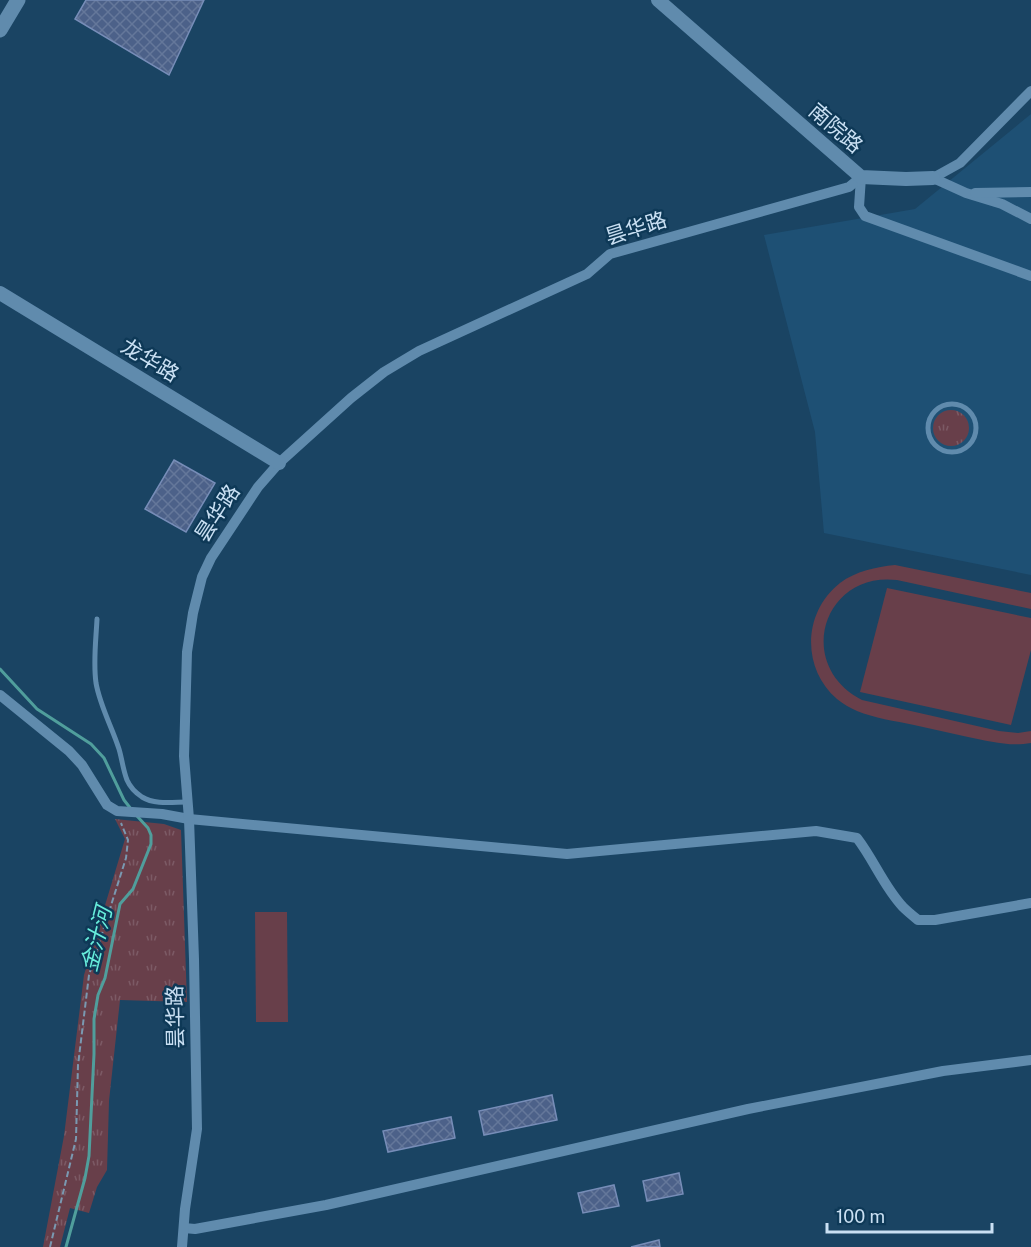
<svg xmlns="http://www.w3.org/2000/svg" width="1031" height="1247" font-family="'Public Sans','Noto Sans SC',sans-serif">
  <defs>
    <pattern id="grass-tufts" width="24" height="20" patternUnits="userSpaceOnUse" patternTransform="scale(1.5)"><rect width="24" height="20" fill="#683f4a"/><path d="M3 7l-1-3M5 7V3M7 7l1-3M15 17l-1-3M17 17v-4M19 17l1-3" fill="none" stroke="#7c5a65"/></pattern>
    <pattern id="building-cross-hatch" width="8" height="8" patternUnits="userSpaceOnUse" patternTransform="scale(1.5)"><rect width="8" height="8" fill="#4c6189"/><path d="M0 0l8 8M0 8l8-8" fill="none" stroke="#64779a"/></pattern>
  </defs>
  <rect width="100%" height="100%" fill="#1a4463"/>
  <!-- built -->
  <polygon fill="#1e5074" points="1031,114 1031,575 824,533 815,432 764,235 915,209"/>
  <!-- grass -->
  <g fill="url(#grass-tufts)">
    <circle cx="951" cy="428" r="18"/>
    <polygon points="115,819 164,824 181,830 187,1002 120,1000 109,1101 107,1170 97,1187 89,1213 70,1208 60,1247 43,1247 64,1136 84,975 125,839"/>
  </g>
  <!-- pitch -->
  <g fill="#683f4a">
    <path d="M 895,565 L 1031,593 L 1031,609 L 897,580 C 823,571 794,665 862,700 L 999,731 L 1018,733 L 1031,731 L 1031,743 C 1009,747 989,741 968,737 C 950,733 932,729 914,725 C 895,721 874,718 857,711 C 850,708 843,704 837,699 C 801,668 803,612 840,583 C 856,571 876,567 895,565 Z"/>
    <polygon points="887,588 1031,618 1031,650 1011,725 860,692"/>
    <polygon points="255,912 287,912 288,1022 256,1022"/>
  </g>
  <g fill="none" stroke-linecap="round" stroke-linejoin="round">
    <!-- stream -->
    <g stroke="#509e9c" stroke-width="3">
      <polyline points="0,669 37,709 91,744 104,758 124,800 131,809"/>
      <polyline points="66,1247 85,1178 89,1156 94,1054 94,1019 98,995 105,978 120,904 133,889 151,844 151,835 148,828 137,816"/>
    </g>
  </g>
  <!-- building -->
  <g fill="url(#building-cross-hatch)" stroke="#778db8" stroke-width="1.5">
    <polygon points="86,0 204,0 169,75 75,19"/>
    <polygon points="174,460 215,483 186,532 145,509"/>
    <polygon points="552,1095 557,1120 484,1135 479,1111"/>
    <polygon points="451,1117 455,1138 388,1152 383,1131"/>
    <polygon points="679,1173 683,1194 647,1201 643,1181"/>
    <polygon points="614,1185 619,1206 583,1213 578,1193"/>
    <polygon points="659,1240 660,1247 631,1247"/>
  </g>
  <g fill="none" stroke-linecap="round" stroke-linejoin="round">
    <!-- path -->
    <polyline stroke="#7a99b1" stroke-width="2" stroke-dasharray="6 3" stroke-linecap="butt" points="50,1247 76,1139 78,1065 89,975 126,858 128,840 121,823"/>
    <!-- service -->
    <g stroke="#608bad" stroke-width="5">
      <circle cx="952" cy="428" r="24"/>
      <path d="M 97,619 C 96,640 93,662 96,683 C 100,706 112,727 119,749 C 122,759 123,770 127,780 C 130,787 136,793 142,797 C 155,805 173,802 187,802"/>
    </g>
    <!-- minor -->
    <g stroke="#608bad" stroke-width="10">
      <polyline points="861,177 859,207 865,216 1031,276"/>
      <polyline points="933,178 960,163 1031,91"/>
      <polyline points="933,178 966,193 1002,204 1031,219"/>
      <polyline points="975,193 1031,192"/>
      <path d="M 0,695 L 69,751 L 82,765 L 107,805 L 117,811 L 162,814 L 189,819 L 567,854 L 816,831 L 857,838 C 874,860 884,887 903,907 C 908,912 913,916 918,920 L 935,920 L 1031,903"/>
      <polyline points="184,1228 195,1229 326,1205 748,1109 943,1071 1031,1060"/>
      <polyline points="182,1247 185,1209 197,1129 194,959 189,819 184,756 187,652 193,613 202,577 211,558 258,487 279,463 351,398 384,372 419,351 587,274 610,254 849,187 861,177"/>
    </g>
    <!-- tertiary -->
    <g stroke="#608bad" stroke-width="14">
      <polyline points="658,0 861,177 906,179 933,178"/>
      <polyline points="0,293 279,463"/>
    </g>
    <!-- secondary -->
    <polyline stroke="#608bad" stroke-width="15" points="0,30 18,0"/>
  </g>
  <g text-anchor="middle" dominant-baseline="central" stroke-width="5" stroke-linejoin="round" paint-order="stroke">
    <!-- street labels -->
    <g font-size="21" fill="#cae0f3" stroke="#0e3957">
      <text transform="translate(836 128) rotate(41)">南院路</text>
      <text transform="translate(636 228) rotate(-18)">昙华路</text>
      <text transform="translate(150 360) rotate(31)">龙华路</text>
      <text transform="translate(217 513) rotate(-57)">昙华路</text>
      <text transform="translate(175 1017) rotate(-91)">昙华路</text>
    </g>
    <!-- water labels -->
    <g font-size="22" font-style="italic" fill="#67eddb" stroke="#0e3957">
      <text transform="translate(96 939) rotate(-76)">金汁河</text>
    </g>
  </g>
  <!-- scale -->
  <path d="M827 1223v9h165v-9" fill="none" stroke="#cae0f3" stroke-width="3"/>
  <text x="836" y="1223" font-size="18" fill="#cae0f3" stroke="#0e3957" stroke-width="4.5" paint-order="stroke">100 m</text>
</svg>
